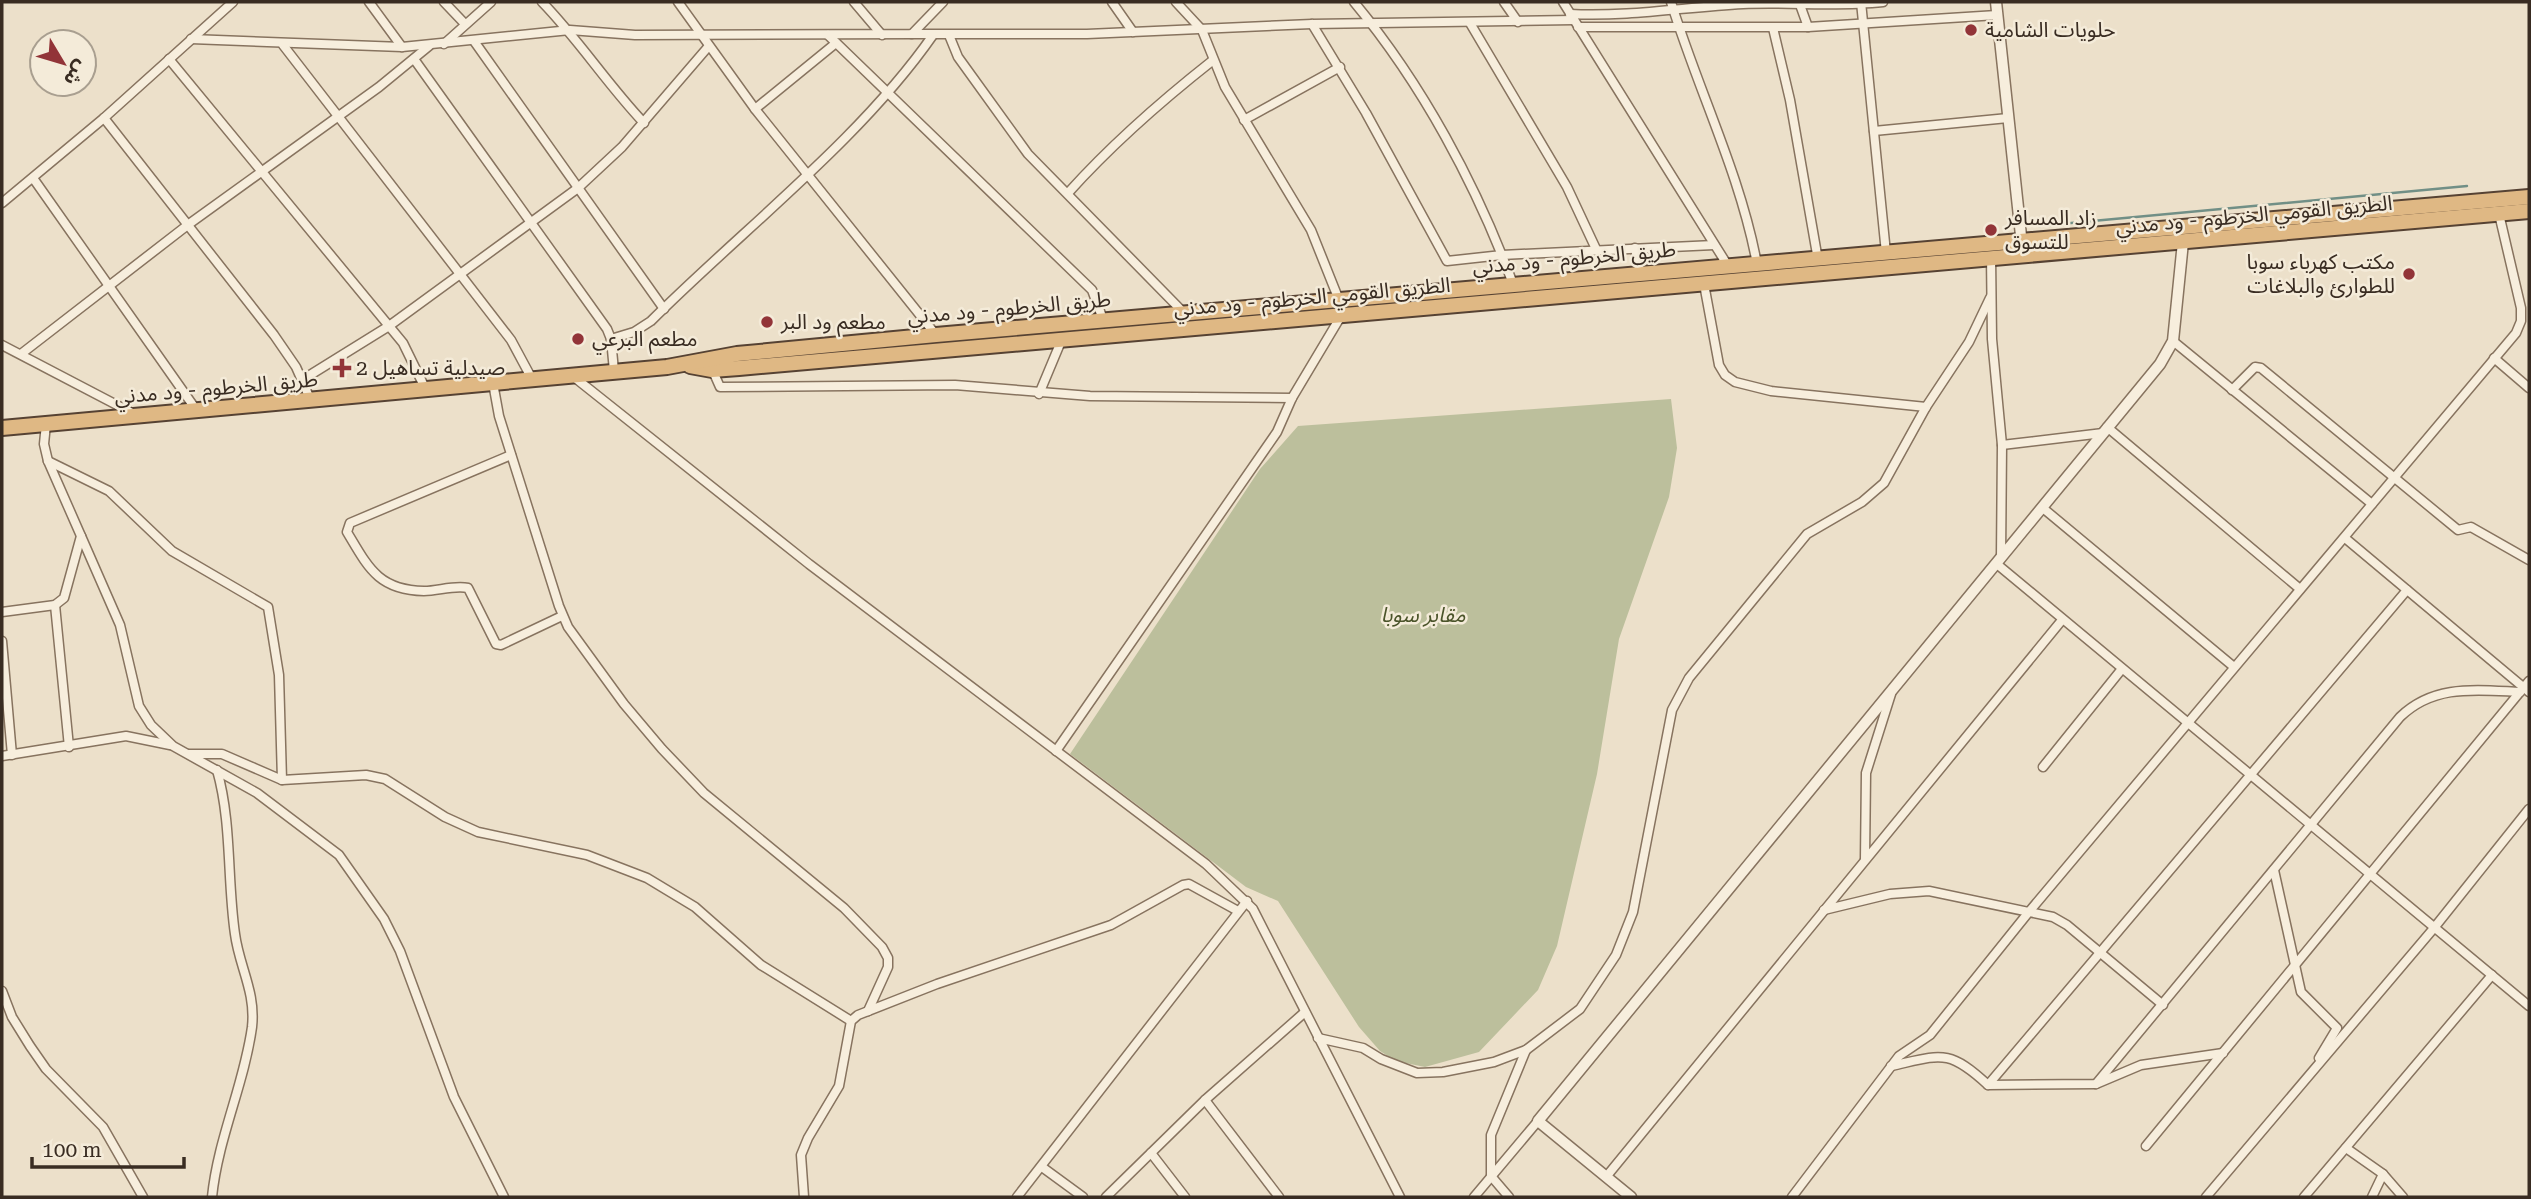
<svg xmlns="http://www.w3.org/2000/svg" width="2531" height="1199" font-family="'Roboto Serif','Noto Sans Arabic',serif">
  <rect width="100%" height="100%" fill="#ece0ca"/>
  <!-- cemetery -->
  <polygon fill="#bcbf9c" points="1671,399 1677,448 1669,497 1619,639 1597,774 1557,946 1538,990 1479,1052 1425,1067 1396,1061 1380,1051 1359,1027 1278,901 1246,887 1070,754 1260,469 1298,426"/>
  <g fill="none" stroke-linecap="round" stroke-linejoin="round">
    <!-- stream -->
    <polyline stroke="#718f86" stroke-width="2.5" points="2039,226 2467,186"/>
    <!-- minor casing -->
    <g stroke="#87735f" stroke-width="11">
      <g id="minor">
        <polyline points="369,2 402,47"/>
        <polyline points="444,2 465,24"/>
        <path d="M 542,2 C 579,40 607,84 644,123"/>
        <polyline points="678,2 755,109 936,335"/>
        <polyline points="854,2 882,35"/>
        <polyline points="1112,2 1133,32"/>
        <polyline points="1176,2 1202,30 1225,87 1311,230 1339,300"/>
        <path d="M 1354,2 C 1422,84 1476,184 1513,284"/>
        <polyline points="1504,2 1518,22"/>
        <polyline points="1563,2 1728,266"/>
        <path d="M 1671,2 C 1698,90 1740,173 1757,264"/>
        <polyline points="1799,2 1808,27"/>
        <polyline points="1861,2 1886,253"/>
        <path d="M 1570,14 C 1629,17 1685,7 1743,4 C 1790,2 1836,7 1883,2"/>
        <polyline points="1470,23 1567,187 1596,249"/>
        <polyline points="1312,24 1366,113 1447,261 1502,255 1714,245"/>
        <polyline points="1578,27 1808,27 1997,15"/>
        <polyline points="1773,28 1790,100 1818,260"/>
        <polyline points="912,34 1087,34 1312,24 1574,20"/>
        <polyline points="828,35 1092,290 1104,322"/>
        <polyline points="949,35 958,57 1028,154 1184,313"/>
        <polyline points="191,39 402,47 570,30 635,35 912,34 943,2"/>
        <polyline points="474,41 664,309"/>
        <polyline points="444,44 491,2"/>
        <polyline points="283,45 511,340 532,379"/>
        <polyline points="169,59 403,343 426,390"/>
        <polyline points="414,59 607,329 611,339 614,371"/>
        <polyline points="755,109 836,43"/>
        <polyline points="104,118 274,335 296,367 311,401"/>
        <polyline points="1244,120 1340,67"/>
        <polyline points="1874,131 2008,118"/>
        <polyline points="33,178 197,411"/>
        <path d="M 1068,193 C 1112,144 1160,102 1212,61"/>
        <polyline points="2,203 104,118 233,2"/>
        <polyline points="1635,248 1640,273"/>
        <polyline points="1991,256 1992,339 2002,445 2001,558"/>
        <polyline points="1704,284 1719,365 1725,375 1735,382 1771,391 1926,407"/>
        <path d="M 611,339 L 634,332 L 651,321 C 742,230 860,140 933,35"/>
        <polyline points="2173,341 2372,504"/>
        <polyline points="2,345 136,415"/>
        <polyline points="21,354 189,224 379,87 429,46"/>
        <polyline points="2494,358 2529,388"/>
        <polyline points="712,369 720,387 955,385 1090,396 1292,398"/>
        <polyline points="574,377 809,564 1206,864 1253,909 1400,1197"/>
        <polyline points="302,380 389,326 578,188 622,147 708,47"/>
        <polyline points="493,383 499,416 559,606 568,627 624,704 662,749 704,793 844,908 882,947 888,958 888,967 868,1011"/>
        <polyline points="2232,390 2255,367 2261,368 2458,530 2471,527 2529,560"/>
        <polyline points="1039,394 1062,339"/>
        <polyline points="2107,427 2300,589"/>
        <polyline points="2002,445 2103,433"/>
        <path d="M 511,455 L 350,523 L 347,532 C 368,567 378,590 424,591 C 438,591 454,585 468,588 L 496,644 L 501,645 L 562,616"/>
        <polyline points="48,461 109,491 172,551 268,607 279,675 282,780"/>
        <polyline points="2044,509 2234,667"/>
        <polyline points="81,536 120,625 139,706 151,725 173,746 257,793 339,855 384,919 400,951 454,1097 504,1197"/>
        <polyline points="2345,538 2529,692"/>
        <polyline points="1998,565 2529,1006"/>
        <polyline points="55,605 69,747"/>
        <polyline points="2,612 55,605 64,598 81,536 48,461 44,444 46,424"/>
        <polyline points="2,641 12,755"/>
        <polyline points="1056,751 1277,432 1292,398 1341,316"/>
        <polyline points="189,754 222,754 282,780 366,775 385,779 445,817 478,832 587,855 647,878 695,907 761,965 851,1021"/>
        <polyline points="2,756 126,736 170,745"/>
        <polyline points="2043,767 2121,670"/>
        <polyline points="1865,859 1866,773 1891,694"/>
        <polyline points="2274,870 2301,992 2337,1028 2319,1058"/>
        <polyline points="1824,910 1890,894 1929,891 2053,917 2067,925 2163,1005"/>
        <polyline points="2,991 12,1017 30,1046 46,1069 103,1127 143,1197"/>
        <polyline points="1318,1038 1363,1048 1381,1059 1417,1073 1443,1072 1494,1062 1526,1050 1580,1009 1616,955 1633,912 1672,710 1689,678 1807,534 1862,502 1884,483 1926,407 1969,342 1990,298"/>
        <path d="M 1891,1066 C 1941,1055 1948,1048 1988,1085 L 2096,1084 L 2141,1065 L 2223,1053"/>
        <path d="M 2096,1084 L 2400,717 C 2434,684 2476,690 2520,692"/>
        <polyline points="1988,1085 2407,590"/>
        <polyline points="1205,1100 1279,1197"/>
        <polyline points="2146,1146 2529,681"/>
        <polyline points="2346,1148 2383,1174 2403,1197"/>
        <polyline points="1151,1153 1185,1197"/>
        <polyline points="1042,1167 1083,1197"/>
        <polyline points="1606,1177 2062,620"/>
        <path d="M 212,1197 C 218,1138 244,1085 252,1027 C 256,992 239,966 235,934 C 227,879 232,823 217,770"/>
        <polyline points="804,1197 801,1155 808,1138 839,1086 851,1021 858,1015 937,984 1111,925 1183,885 1189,884 1238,911"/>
        <polyline points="1017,1197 1247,901"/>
        <polyline points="1106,1197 1205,1100 1305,1012"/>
        <polyline points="1474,1197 1538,1121"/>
        <polyline points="1509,1197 1491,1176 1491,1135 1526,1050"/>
        <polyline points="1792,1197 1899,1056 1930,1035 2028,913 2516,333 2521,321 2521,308 2499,214"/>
        <polyline points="2206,1197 2434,928 2529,809"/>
        <polyline points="2304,1197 2492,975"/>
        <polyline points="2372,1197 2383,1174"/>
      </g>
    </g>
    <!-- tertiary casing -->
    <g stroke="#87735f" stroke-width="13">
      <g id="tertiary">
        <polyline points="1996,2 2022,245"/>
        <polyline points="1631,1197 1538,1121 2160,364 2173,341 2183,242"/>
      </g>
    </g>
    <!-- trunk casing -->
    <g stroke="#564233" stroke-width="18">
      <g id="trunk">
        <polyline points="690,366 712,370 739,368 2529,211"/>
        <polyline points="2,428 667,367 737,354 936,335 2529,197"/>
      </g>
    </g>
    <!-- minor -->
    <use href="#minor" stroke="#f7eedd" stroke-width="8"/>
    <!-- tertiary -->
    <use href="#tertiary" stroke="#f7eedd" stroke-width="10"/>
    <!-- trunk -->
    <use href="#trunk" stroke="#dfb884" stroke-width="14"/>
  </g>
  <!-- markers -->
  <g fill="#923438" stroke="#f4ebd9" stroke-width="2.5">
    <circle cx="1971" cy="30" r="7"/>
    <circle cx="1991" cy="230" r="7"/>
    <circle cx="2409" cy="274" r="7"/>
    <circle cx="767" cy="322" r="7"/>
    <circle cx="578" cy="339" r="7"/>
    <path d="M338.5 357.5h7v7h7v7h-7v7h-7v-7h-7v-7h7z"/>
  </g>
  <g text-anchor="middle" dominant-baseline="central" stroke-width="5" stroke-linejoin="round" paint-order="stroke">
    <!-- poi labels -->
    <g font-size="21" fill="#392c22" stroke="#f4ebd9" text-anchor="start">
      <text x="1985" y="30">حلويات الشامية</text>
      <text x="2005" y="218">زاد المسافر<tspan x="2005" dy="24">للتسوق</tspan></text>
      <text x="2395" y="262" text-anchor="end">مكتب كهرباء سوبا<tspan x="2395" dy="24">للطوارئ والبلاغات</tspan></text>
      <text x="781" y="322">مطعم ود البر</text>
      <text x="592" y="339">مطعم البرعي</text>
      <text x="356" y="368">صيدلية تساهيل 2</text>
    </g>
    <!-- street labels -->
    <g font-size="21" fill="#392c22" stroke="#f4ebd9">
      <text transform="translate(2254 215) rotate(-5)">الطريق القومي الخرطوم - ود مدني</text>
      <text transform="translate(1574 258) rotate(-5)">طريق الخرطوم - ود مدني</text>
      <text transform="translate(1312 297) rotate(-5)">الطريق القومي الخرطوم - ود مدني</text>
      <text transform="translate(1009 308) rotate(-5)">طريق الخرطوم - ود مدني</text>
      <text transform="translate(216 388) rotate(-5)">طريق الخرطوم - ود مدني</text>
    </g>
    <!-- park labels -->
    <g font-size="21" font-style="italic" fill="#4b542a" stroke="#f4ebd9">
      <text x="1423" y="615">مقابر سوبا</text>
    </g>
  </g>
  <!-- border -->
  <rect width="2531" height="1199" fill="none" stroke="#392c22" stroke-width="7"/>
  <!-- north arrow -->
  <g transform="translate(63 63) rotate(128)"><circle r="33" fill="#f4ebd9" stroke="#a99f90" stroke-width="2"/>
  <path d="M0-5L12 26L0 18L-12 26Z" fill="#923438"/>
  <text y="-10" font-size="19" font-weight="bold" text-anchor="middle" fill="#392c22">ش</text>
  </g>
  <!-- scale -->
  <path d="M32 1157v10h152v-10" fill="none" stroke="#392c22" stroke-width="3.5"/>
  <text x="42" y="1157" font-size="21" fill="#392c22" stroke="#f4ebd9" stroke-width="5" paint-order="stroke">100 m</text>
</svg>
